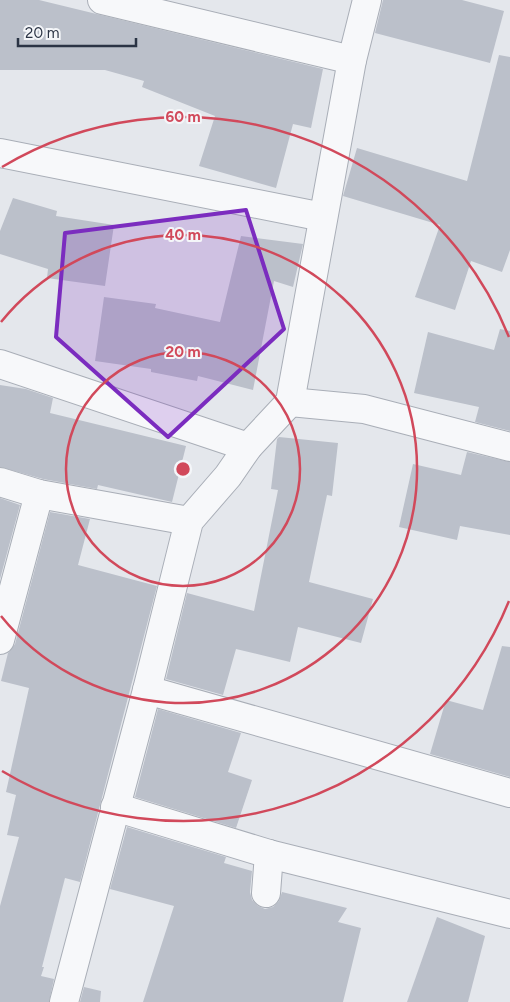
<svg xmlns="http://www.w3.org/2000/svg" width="510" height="1002" font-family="Figtree,sans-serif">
  <rect width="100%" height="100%" fill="#e4e7ec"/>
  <!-- building -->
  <g fill="#bbc0ca">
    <polygon points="0,0 39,0 323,69 311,128 293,124 276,188 199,166 215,116 142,87 144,81 105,70 0,70"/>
    <polygon points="383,0 462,0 504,11 490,63 375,33"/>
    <polygon points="499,55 510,57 510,250 502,272 471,261 455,310 415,297 440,225 343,196 357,148 467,181"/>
    <polygon points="13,198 57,211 56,216 114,225 105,286 47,278 48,269 0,254 0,231"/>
    <polygon points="241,236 303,244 293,287 274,281 253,390 198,376 197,381 151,372 151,369 95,361 104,297 156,304 155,308 220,322"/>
    <polygon points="500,329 510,331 510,431 475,422 479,407 414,393 428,332 494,350"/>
    <polygon points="0,385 26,389 53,398 50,413 186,446 172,502 98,485 97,489 43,479 0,467"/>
    <polygon points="279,437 338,443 332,496 327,495 309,582 373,599 361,643 298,627 290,662 236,649 223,695 166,679 187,593 254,611 278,490 271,489 277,439"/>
    <polygon points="467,452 510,462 510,535 460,526 457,540 399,527 413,464 461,475"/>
    <polygon points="0,498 20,505 0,579"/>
    <polygon points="50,512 90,519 78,565 157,586 80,882 65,878 42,967 44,967 41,976 54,979 49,1002 0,1002 0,906 19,837 7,835 16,795 6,792 29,688 1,681 8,653 15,644"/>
    <polygon points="502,646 510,647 510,777 430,754 446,700 483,710"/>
    <polygon points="158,709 241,733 228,772 252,780 236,828 135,797"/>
    <polygon points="127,827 226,857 224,863 252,871 250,892 252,900 258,906 265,909 273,907 279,901 282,892 347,908 338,922 361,928 343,1002 143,1002 174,906 110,889"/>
    <polygon points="437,917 485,936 468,1002 407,1002"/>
    <polygon points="84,987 101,991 100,1002 80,1002"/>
  </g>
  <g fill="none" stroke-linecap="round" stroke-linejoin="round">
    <!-- minor casing -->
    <g stroke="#a9aeb7" stroke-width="30">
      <g id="minor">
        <polyline points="102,0 352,60"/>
        <polyline points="0,153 323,217"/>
        <polyline points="0,364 248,447"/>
        <polyline points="290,402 364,409 510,447"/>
        <polyline points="0,482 39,494 189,521"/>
        <polyline points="0,640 39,494"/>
        <polyline points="147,690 510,793"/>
        <polyline points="115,807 269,854 510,914"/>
        <polyline points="266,893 269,854"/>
        <polyline points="64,1002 147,690 189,521 228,476 248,447 290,402 352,60 367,0"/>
      </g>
    </g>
    <!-- minor -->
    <use href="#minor" stroke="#f7f8fa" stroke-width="28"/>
  </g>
  <!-- marked area -->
  <path fill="#7b2cbf" fill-opacity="0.2" stroke="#7b2cbf" stroke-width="4" stroke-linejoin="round" d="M 246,210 L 284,329 L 168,437 L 56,337 L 65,233 Z"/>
  <!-- distance rings -->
  <g fill="none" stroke="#d1495b" stroke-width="2.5">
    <circle cx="183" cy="469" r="117"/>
    <path d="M1 322A234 234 0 1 1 1 616"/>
    <path d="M509 601A352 352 0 0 1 2 771M2 167A352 352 0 0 1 509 337"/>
  </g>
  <circle cx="183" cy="469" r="8" fill="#d1495b" stroke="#f4f6f9" stroke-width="2.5"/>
  <g font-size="15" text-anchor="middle" font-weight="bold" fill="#d1495b" stroke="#f4f6f9" stroke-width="4" stroke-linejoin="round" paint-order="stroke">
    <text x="183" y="122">60 m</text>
    <text x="183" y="240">40 m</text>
    <text x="183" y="357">20 m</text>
  </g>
  <!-- scale -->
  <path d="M18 38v8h118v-8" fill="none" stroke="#2b3445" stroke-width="2.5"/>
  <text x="25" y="38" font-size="15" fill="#2b3445" stroke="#f4f6f9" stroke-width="4" paint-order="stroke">20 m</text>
</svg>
